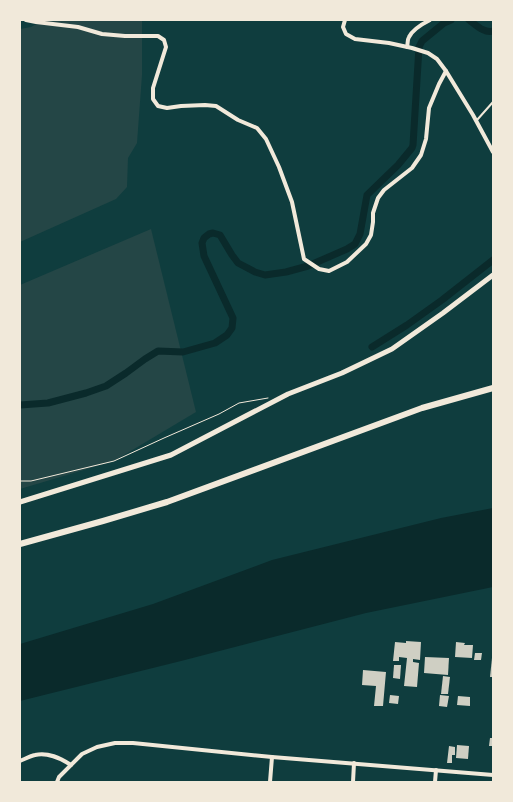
<svg xmlns="http://www.w3.org/2000/svg" width="513" height="802" font-family="'PT Sans Narrow',sans-serif">
  <rect width="100%" height="100%" fill="#0f3d3e"/>
  <!-- green -->
  <g fill="#244646">
    <polygon points="44,20 142,20 142,75 137,143 128,158 127,187 116,199 20,242 20,29 31,27"/>
    <polygon points="151,229 196,412 114,461 20,489 20,285"/>
  </g>
  <!-- water -->
  <polygon fill="#0a2a2b" points="493,508 493,587 366,613 181,661 44,695 20,701 20,644 153,604 272,560 441,518"/>
  <g fill="none" stroke-linecap="round" stroke-linejoin="round">
    <!-- canal -->
    <g stroke="#0a2a2b" stroke-width="7">
      <path d="M 469,20 C 476,25 485,34 493,31"/>
      <polyline points="372,347 407,325 442,300 493,260"/>
      <polyline points="20,405 48,403 86,393 106,386 126,373 145,359 158,351 183,352 215,343 227,335 232,328 233,318 204,256 202,243 204,238 209,234 213,233 220,235 232,255 238,263 255,272 265,275 286,272 308,266 347,249 355,244 360,234 367,195 398,165 412,148 413,145 419,47 422,41 444,23 451,20"/>
    </g>
  </g>
  <!-- building -->
  <g fill="#cfcfc3">
    <polygon points="406,641 421,642 420,660 413,659 413,662 419,663 417,687 404,686 407,658 399,657 399,661 393,661 395,642 406,643"/>
    <polygon points="456,642 465,643 464,645 473,645 472,658 455,657"/>
    <polygon points="475,653 482,653 481,660 474,660"/>
    <polygon points="425,657 449,658 448,675 424,673"/>
    <polygon points="492,658 493,658 493,677 490,677"/>
    <polygon points="394,665 401,665 400,679 393,678"/>
    <polygon points="363,670 386,672 383,706 374,706 376,686 362,685"/>
    <polygon points="443,676 450,677 448,694 441,694"/>
    <polygon points="390,695 399,696 398,704 389,703"/>
    <polygon points="440,695 449,696 447,707 439,706"/>
    <polygon points="458,696 470,697 470,706 457,705"/>
    <polygon points="490,738 493,738 493,746 489,746"/>
    <polygon points="457,745 469,746 468,759 456,758"/>
    <polygon points="449,746 455,747 455,755 452,755 452,763 447,763"/>
  </g>
  <g fill="none" stroke-linecap="round" stroke-linejoin="round">
    <!-- path -->
    <polyline stroke="#f1e9da" stroke-width="1" points="20,481 31,481 114,461 164,438 219,414 239,403 268,398"/>
    <!-- service -->
    <polyline stroke="#f1e9da" stroke-width="2" points="477,120 493,102"/>
    <!-- minor -->
    <g stroke="#f1e9da" stroke-width="4">
      <polyline points="26,20 36,22 78,27 102,34 125,36 158,36 164,40 166,47 153,88 153,99 158,106 167,108 181,106 205,105 216,106 238,120 257,128 266,139 279,167 292,202 304,259 319,269 329,271 347,262 366,244 371,235 373,222 373,213 378,198 384,190 412,168 421,155 426,139 429,108 439,84 446,71 473,115 493,152"/>
      <polyline points="345,20 343,27 346,34 355,39 389,43 412,48 428,53 437,59 446,71"/>
      <path d="M 407,47 C 408,44 407,40 409,37 C 413,29 422,24 430,20"/>
      <path d="M 20,761 C 25,759 30,756 35,755 C 48,752 60,758 71,765"/>
      <polyline points="57,782 59,777 82,754 97,747 115,743 133,743 272,757 493,775"/>
      <polyline points="270,782 272,757"/>
      <polyline points="353,782 354,763"/>
      <polyline points="435,782 436,770"/>
    </g>
    <!-- tertiary -->
    <polyline stroke="#f1e9da" stroke-width="5" points="20,502 171,455 288,394 342,373 392,349 443,313 493,275"/>
    <!-- primary -->
    <polyline stroke="#f1e9da" stroke-width="6" points="20,544 103,521 167,502 422,408 493,388"/>
  </g>
  <!-- border -->
  <rect width="513" height="802" fill="none" stroke="#f1e9da" stroke-width="42"/>
</svg>
